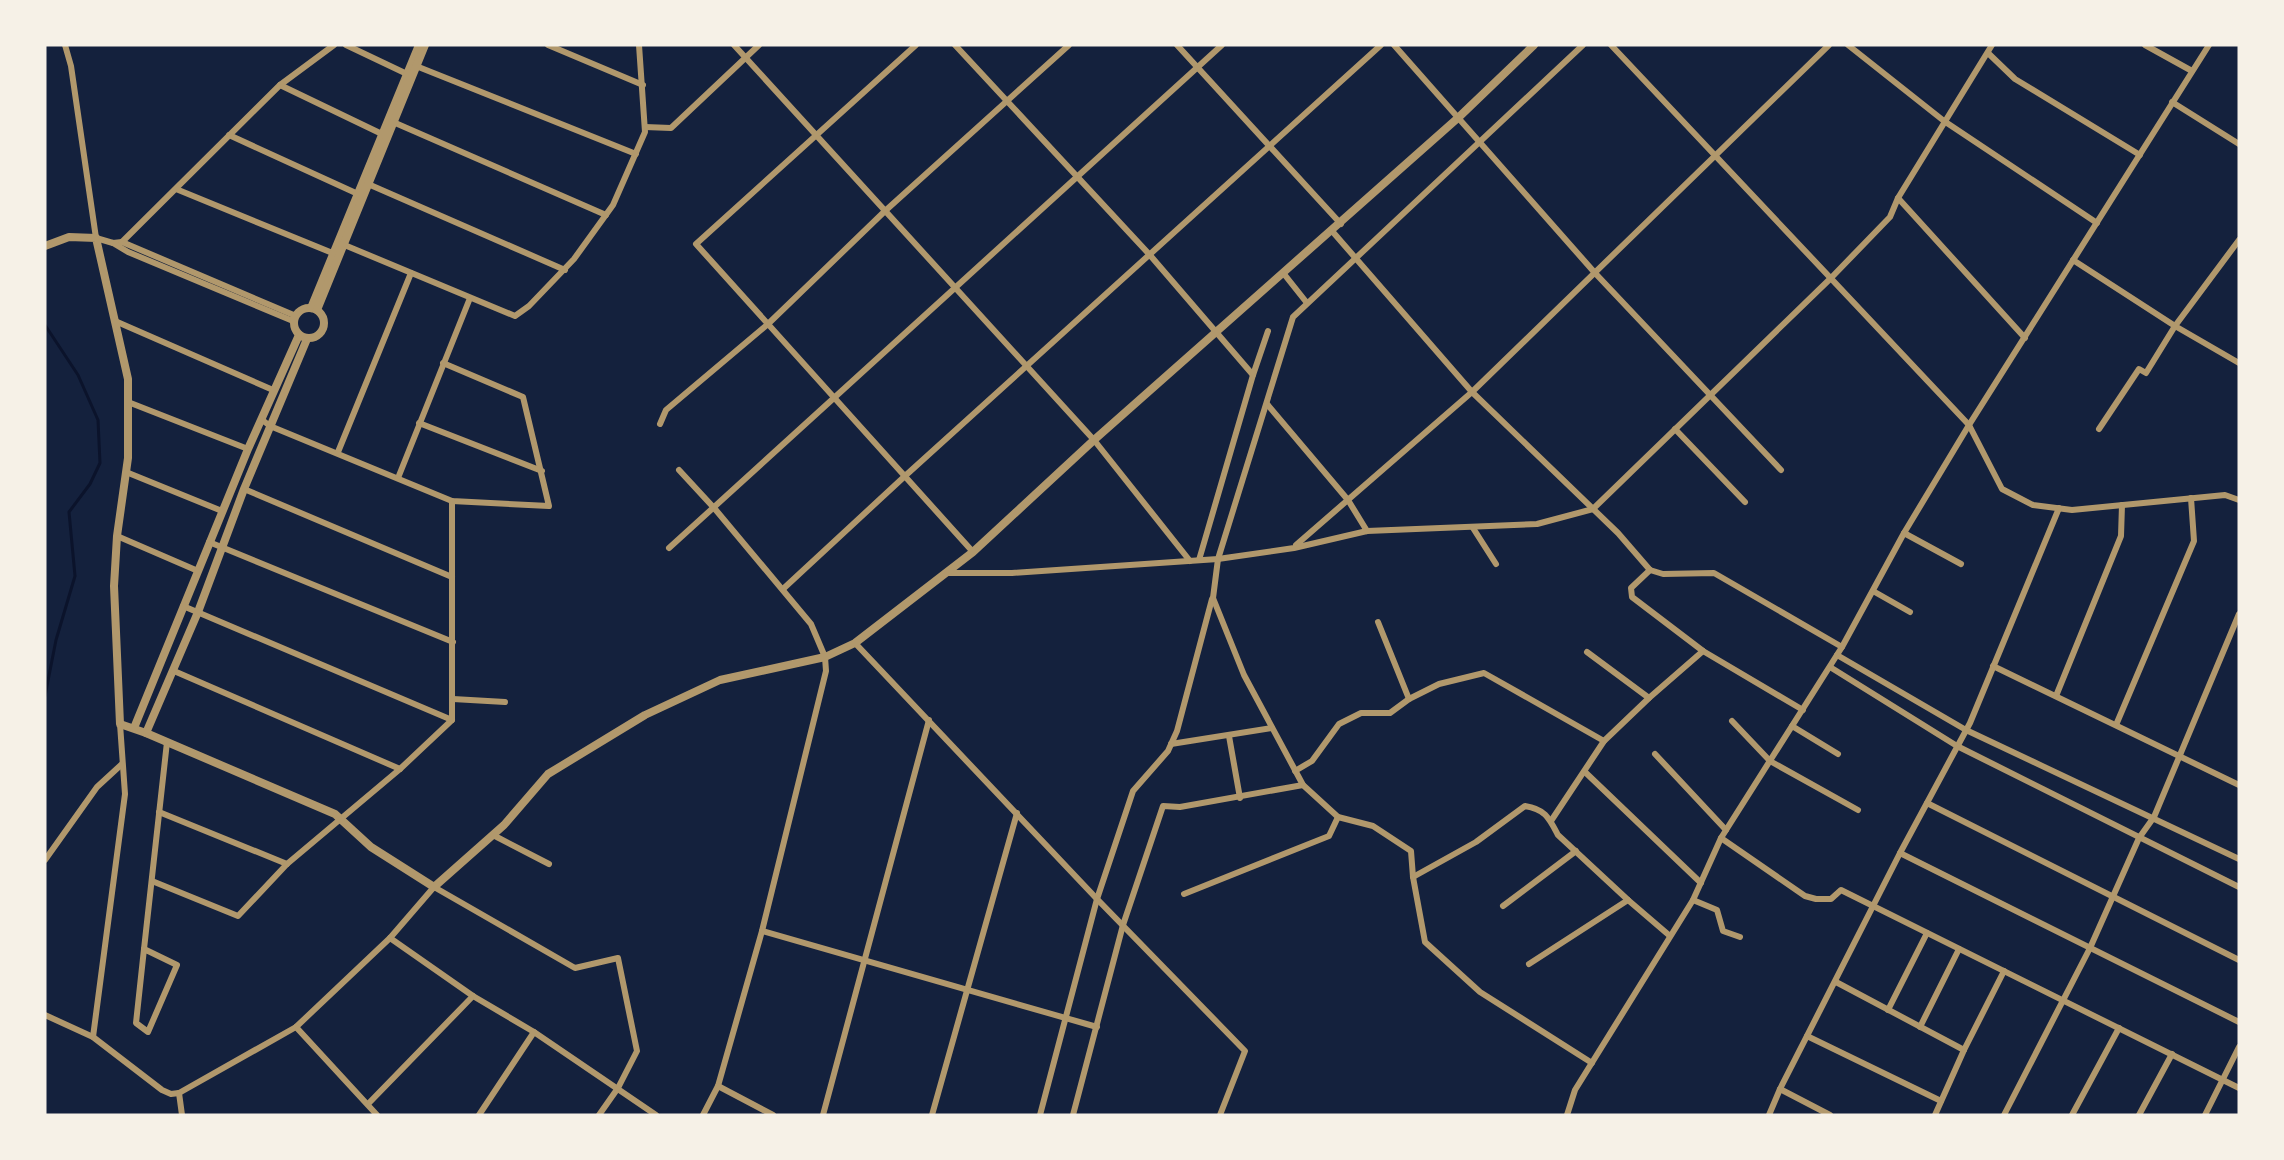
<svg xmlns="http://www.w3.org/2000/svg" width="2284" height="1160" font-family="Inter,sans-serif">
  <rect width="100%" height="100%" fill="#14213d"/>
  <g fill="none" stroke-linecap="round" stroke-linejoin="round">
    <!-- stream -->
    <polyline stroke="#0b132b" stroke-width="3" points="45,325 78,375 98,420 100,463 90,484 69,512 75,576 56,640 45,696"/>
    <!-- minor -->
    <g stroke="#b1986c" stroke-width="6">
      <polyline points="65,45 71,66 96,238 113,243 122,242"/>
      <polyline points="346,45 407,74"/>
      <polyline points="548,45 643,85"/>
      <polyline points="734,45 1094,440 1190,561"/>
      <polyline points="916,45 696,244 973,552"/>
      <polyline points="955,45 1149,254 1253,375"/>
      <polyline points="1177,45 1341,224"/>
      <polyline points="1394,45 1595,273 1781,470"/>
      <polyline points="1583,45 1293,317 1218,559 1213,598 1244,675 1303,785 1338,817 1373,826 1411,851 1413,877 1425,942 1480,992 1592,1063"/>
      <polyline points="1611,45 1969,425 2002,489 2033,505 2072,510 2225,495 2239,500"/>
      <polyline points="1848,45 1944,121 2097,223"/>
      <polyline points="2145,45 2192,71"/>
      <polyline points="1988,53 2015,79 2140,155"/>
      <polyline points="416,66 636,154"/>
      <polyline points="280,85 384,135"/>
      <polyline points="2172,102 2239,144"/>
      <polyline points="393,122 606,215"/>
      <polyline points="645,127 671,128 759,45"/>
      <polyline points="229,135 358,194"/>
      <polyline points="368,184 565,270"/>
      <polyline points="176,189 335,254"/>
      <polyline points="1898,198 2025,338"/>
      <polyline points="1332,231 1472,392 1618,533 1650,570"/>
      <polyline points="122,242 280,85 334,45"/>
      <polyline points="122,242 296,316"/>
      <polyline points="113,243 128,252 293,321"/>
      <polyline points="342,244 515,316 529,306 574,259 613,205 645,132 639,45"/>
      <polyline points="2073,260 2175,326 2239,363"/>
      <polyline points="1284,274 1307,303"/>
      <polyline points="115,321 273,390"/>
      <polyline points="128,402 248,449"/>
      <polyline points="1267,404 1348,500 1367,531"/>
      <polyline points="261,419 270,426 452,501 549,506 523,397 443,363"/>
      <polyline points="419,423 542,471"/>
      <polyline points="660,424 666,410 768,324 885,211 1069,45"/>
      <polyline points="1675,429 1745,502"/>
      <polyline points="2099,429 2139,369 2146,373 2175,326 2239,240"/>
      <polyline points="338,452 411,273"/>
      <polyline points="679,470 715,509 811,624 825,657 826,671 762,931 718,1086 703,1115"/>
      <polyline points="126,472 222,511"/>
      <polyline points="398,478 470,298"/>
      <polyline points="244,489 452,577"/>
      <polyline points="1473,528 1496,564"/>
      <polyline points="1904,533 1961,564"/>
      <polyline points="117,536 198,571"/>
      <polyline points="209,542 453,642"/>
      <polyline points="1296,545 1472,392 1829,45"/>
      <polyline points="669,548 1222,45"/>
      <polyline points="1199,560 1253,375 1268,331"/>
      <polyline points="1650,570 1631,588 1632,597 1703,651 1803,710"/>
      <polyline points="1650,570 1663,574 1714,573 1842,647"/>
      <polyline points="946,573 1012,573 1218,559 1294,548 1367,531 1537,524 1593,509 1831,278 1890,217 1898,198 1992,45"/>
      <polyline points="783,589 905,476 1381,45"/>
      <polyline points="1873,591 1910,612"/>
      <polyline points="183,606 452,720"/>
      <polyline points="1378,622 1409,699"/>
      <polyline points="855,643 1097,899 1245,1051 1220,1115"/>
      <polyline points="1587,652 1649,698"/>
      <polyline points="1837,655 1966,730 2239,859"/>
      <polyline points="1993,666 2239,785"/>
      <polyline points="1830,667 1957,746 2239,887"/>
      <polyline points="174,671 400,769"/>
      <polyline points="2056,696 2121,536 2122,505"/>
      <polyline points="453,699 505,702"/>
      <polyline points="1732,721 1770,761 1858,810"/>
      <polyline points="2116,725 2194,541 2191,498"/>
      <polyline points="1792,726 1838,754"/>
      <polyline points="1229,736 1240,798"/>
      <polyline points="1171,744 1272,728"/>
      <polyline points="1655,754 1726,830"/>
      <polyline points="1295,771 1312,761 1339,724 1361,713 1390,713 1409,699 1439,684 1484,673 1604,741"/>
      <polyline points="1585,772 1701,883"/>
      <polyline points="1927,803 2239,960"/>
      <polyline points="159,812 287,864"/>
      <polyline points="1551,821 1604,741 1649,698 1703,651"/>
      <polyline points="493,835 549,864"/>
      <polyline points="1721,838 1805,896 1816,899 1831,899 1841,890 2239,1088"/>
      <polyline points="1900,853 2239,1022"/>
      <polyline points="45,860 97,787 122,764"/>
      <path d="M 1413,877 L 1476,842 L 1525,806 C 1545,809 1549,818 1558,835 L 1628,900 L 1670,936"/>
      <polyline points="152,881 238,916 287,864 400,769 452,720 452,501"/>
      <polyline points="1184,894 1329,836 1338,817"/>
      <polyline points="1693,900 1717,910 1723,931 1740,937"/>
      <polyline points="1503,906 1576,851"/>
      <polyline points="762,931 1097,1027"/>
      <polyline points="390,938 473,996 534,1032 656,1115"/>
      <polyline points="144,949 167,742"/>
      <polygon points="144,949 177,965 148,1032 136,1023"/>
      <polyline points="1529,964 1628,900"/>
      <polyline points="1836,982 1964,1050"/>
      <polyline points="1888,1010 1927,933"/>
      <polyline points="45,1015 93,1037 162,1090 171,1094 179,1093 296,1027 390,938 434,887 575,968 618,958 637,1051 618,1088 599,1115"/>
      <polyline points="296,1027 377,1115"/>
      <polyline points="1920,1027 1959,949"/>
      <polyline points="1807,1036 1941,1101"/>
      <polyline points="93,1037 125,794 120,724"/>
      <polyline points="718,1086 773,1115"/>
      <polyline points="1780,1089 1830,1115"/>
      <polyline points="179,1093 182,1115"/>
      <polyline points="368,1104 473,996"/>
      <polyline points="479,1115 534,1032"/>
      <polyline points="823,1115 929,720"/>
      <polyline points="932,1115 1017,813"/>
      <polyline points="1040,1115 1097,899 1133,791 1168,751 1177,731 1212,599"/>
      <polyline points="1073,1115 1123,925 1163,806 1180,807 1303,785"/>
      <polyline points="1567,1115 1575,1090 1693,900 1721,838 1842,647 1904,533 1969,425 2209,45"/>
      <polyline points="1769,1115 1780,1089 1900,853 1970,723 2059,508"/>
      <polyline points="1935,1115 1964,1050 2004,971"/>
      <polyline points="2004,1115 2090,948 2139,838 2154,817 2239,614"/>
      <polyline points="2072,1115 2119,1028"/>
      <polyline points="2139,1115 2172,1054"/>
      <polyline points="2205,1115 2239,1047"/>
    </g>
    <!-- tertiary -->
    <g stroke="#b1986c" stroke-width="8">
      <polyline points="45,246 69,237 96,238 128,379 128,458 117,536 114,586 120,724 146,733 335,814 371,847 434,887 504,825 548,774 645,715 720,680 825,657 855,643 973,552 1094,440 1459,117 1534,45"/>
      <circle cx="309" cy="323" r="15"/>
      <polyline points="311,308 419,45"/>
      <polyline points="317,310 425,45"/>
      <polyline points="134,728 248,449 299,335"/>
      <polyline points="146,733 198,612 244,489 307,339"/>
    </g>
  </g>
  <!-- border -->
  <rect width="2284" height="1160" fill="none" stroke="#f6f1e7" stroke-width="93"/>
</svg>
